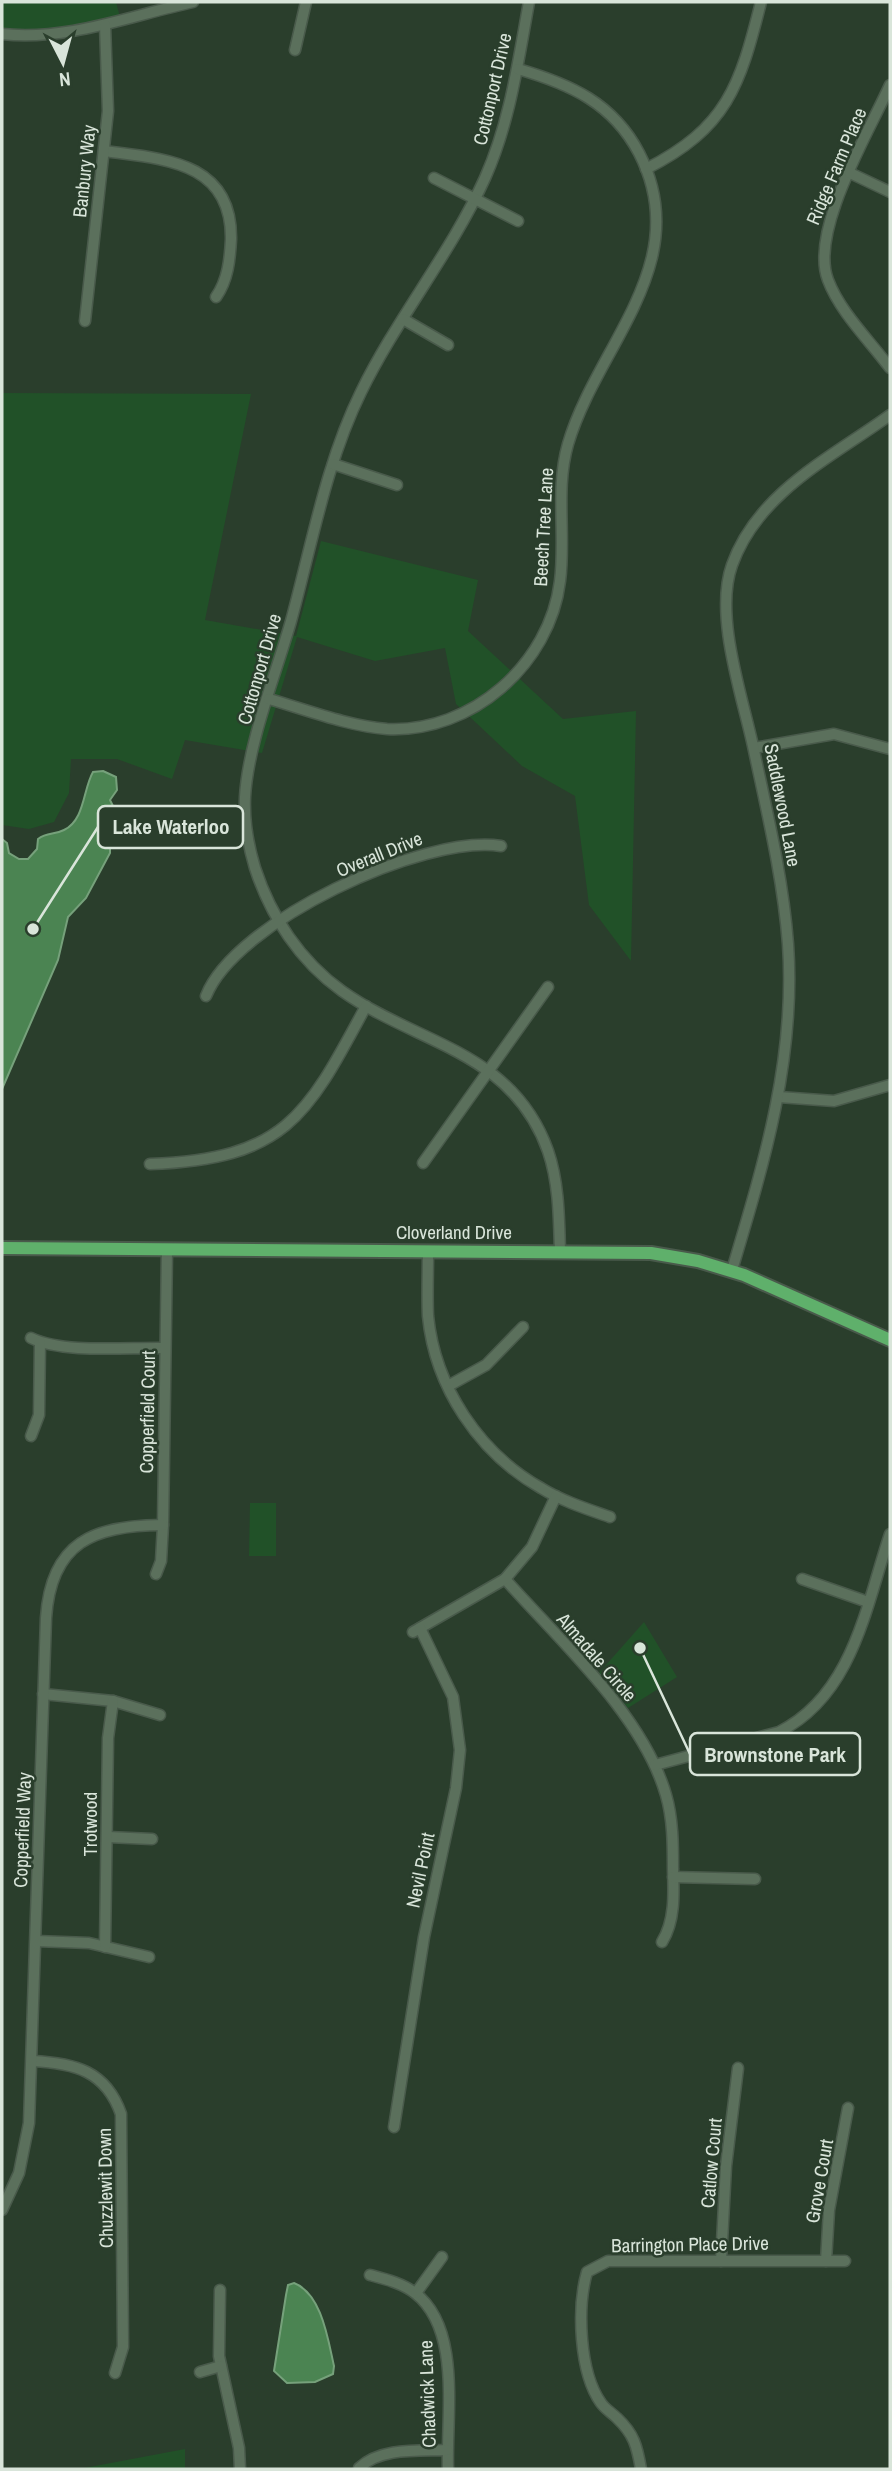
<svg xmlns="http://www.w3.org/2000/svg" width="892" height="2471" font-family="'Archivo Narrow',sans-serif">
  <rect width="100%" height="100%" fill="#2a3e2c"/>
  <!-- green -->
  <g fill="#215128">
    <polygon points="2,2 116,2 121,21 105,25 2,34"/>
    <polygon points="2,393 251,394 205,620 296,636 321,541 478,580 468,631 563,719 636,711 631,961 589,905 575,796 522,766 456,704 445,648 375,661 297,637 262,753 185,740 172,779 117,759 71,759 69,793 54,822 29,829 2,825"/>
    <polygon points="250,1503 276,1503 276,1556 249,1556"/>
    <polygon points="644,1622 677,1677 628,1708 598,1674"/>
    <polygon points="185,2449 185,2469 79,2469"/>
  </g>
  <!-- water -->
  <g fill="#4b8452" stroke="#76a17b" stroke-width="2">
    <path d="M 103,771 L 116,777 L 117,790 L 110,800 L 118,816 L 110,839 L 110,853 L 86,898 L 68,917 L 58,960 L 2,1089 L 2,839 L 7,843 L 9,853 L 19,859 L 28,859 L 37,849 L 38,839 C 47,832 54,835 64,830 C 85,820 83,789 93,772 Z"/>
    <path d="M 294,2283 C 322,2294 328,2340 334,2366 L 333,2374 L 315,2382 L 287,2383 L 274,2371 L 286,2295 L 288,2285 Z"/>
  </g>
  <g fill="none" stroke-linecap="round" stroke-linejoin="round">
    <!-- minor casing -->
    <g stroke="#495a4b" stroke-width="13">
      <g id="minor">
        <path d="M 529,2 C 518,62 510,122 485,178 C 451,253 397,318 361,392 C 326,463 312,544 291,621 C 276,674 248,743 245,797 C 244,821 248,845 255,868 C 271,917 300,961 342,991 C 418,1045 512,1050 548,1151 C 559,1183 559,1218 560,1252"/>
        <path d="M 2,34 C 68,41 129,16 193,2"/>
        <polyline points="295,50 306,2"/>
        <path d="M 890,85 C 869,132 809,231 828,280 C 840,312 870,341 890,368"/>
        <path d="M 104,151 C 163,159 232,161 231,239 C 230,259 228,280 216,297"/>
        <path d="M 646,169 C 727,128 740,86 761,2"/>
        <polyline points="850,173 890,192"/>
        <polyline points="434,178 518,221"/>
        <polyline points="403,319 448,345"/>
        <polyline points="85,321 108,111 105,25"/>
        <polyline points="333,464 397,485"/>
        <path d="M 269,699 C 307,710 348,726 387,729 C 472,733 550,664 560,581 C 566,536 555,489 568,444 C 597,345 696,263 639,153 C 613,103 570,84 518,69"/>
        <polyline points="754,748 834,734 890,749"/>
        <path d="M 206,996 C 235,922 423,834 501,846"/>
        <polyline points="779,1097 834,1101 890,1085"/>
        <polyline points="423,1163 548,987"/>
        <path d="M 150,1164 C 286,1159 307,1116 366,1006"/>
        <path d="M 428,1252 C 428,1273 427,1295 428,1316 C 435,1387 479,1453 541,1488 C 562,1501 587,1509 610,1517"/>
        <path d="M 732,1270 C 764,1163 796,1058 788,944 C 783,878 767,812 753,746 C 742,695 714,615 732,565 C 758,492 832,457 890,415"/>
        <path d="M 31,1338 C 64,1354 128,1347 165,1348"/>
        <polyline points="448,1386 486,1365 523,1327"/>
        <polyline points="31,1436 39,1415 40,1342"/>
        <polyline points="156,1574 161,1561 163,1525 167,1250"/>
        <path d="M 505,1579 C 560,1641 643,1715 666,1795 C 673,1819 673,1845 673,1869 C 674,1894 675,1921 662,1942"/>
        <polyline points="802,1579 868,1602"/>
        <polyline points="413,1632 505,1579 532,1547 556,1496"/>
        <polyline points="43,1694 113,1701 160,1715"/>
        <path d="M 655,1765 L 779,1732 C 853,1695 866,1606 890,1534"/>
        <polyline points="108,1837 152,1839"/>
        <polyline points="673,1877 755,1879"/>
        <polyline points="36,1941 89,1943 149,1957"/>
        <polyline points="105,1947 108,1738 113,1701"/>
        <path d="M 32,2061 C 75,2063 106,2071 121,2114 L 123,2347 L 115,2373"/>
        <polyline points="394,2127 424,1937 456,1788 460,1750 453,1697 420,1628"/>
        <path d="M 2,2210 L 19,2173 L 29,2123 L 46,1618 C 51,1542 94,1525 163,1525"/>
        <polyline points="721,2261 726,2166 738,2068"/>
        <polyline points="826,2261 829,2210 848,2108"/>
        <path d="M 370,2275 C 385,2279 402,2283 415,2293 C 462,2329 446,2416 448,2469"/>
        <polyline points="220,2290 219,2356 239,2448 240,2469"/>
        <polyline points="416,2293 442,2257"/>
        <polyline points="200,2372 221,2366"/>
        <path d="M 359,2468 C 381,2447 419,2451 447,2450"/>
        <path d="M 641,2469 C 637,2446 634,2434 617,2418 C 612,2413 605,2409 601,2403 C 579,2372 577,2307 587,2272 L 608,2261 L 845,2261"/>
      </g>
    </g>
    <!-- major casing -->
    <g stroke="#495a4b" stroke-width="16">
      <polyline id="major" points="2,1248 651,1253 698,1261 744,1275 890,1340"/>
    </g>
    <!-- minor -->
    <use href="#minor" stroke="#5b705c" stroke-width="10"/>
    <!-- major -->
    <use href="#major" stroke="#5fb06b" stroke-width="12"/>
  </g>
  <g text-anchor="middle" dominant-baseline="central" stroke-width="5" stroke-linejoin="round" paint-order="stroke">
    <!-- street labels -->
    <g font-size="19" fill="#d9e5da" stroke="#2a3e2c">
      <text transform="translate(492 89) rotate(-77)">Cottonport Drive</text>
      <text transform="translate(836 166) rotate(-67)">Ridge Farm Place</text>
      <text transform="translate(84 171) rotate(-84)">Banbury Way</text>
      <text transform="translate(543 527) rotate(-87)">Beech Tree Lane</text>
      <text transform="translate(259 669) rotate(-74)">Cottonport Drive</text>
      <text transform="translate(783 805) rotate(79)">Saddlewood Lane</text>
      <text transform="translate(379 854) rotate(-22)">Overall Drive</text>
      <text x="454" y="1232">Cloverland Drive</text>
      <text transform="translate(147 1412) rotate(-89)">Copperfield Court</text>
      <text transform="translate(597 1657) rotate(49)">Almadale Circle</text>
      <text transform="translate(90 1824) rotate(-90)">Trotwood</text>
      <text transform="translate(22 1830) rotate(-88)">Copperfield Way</text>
      <text transform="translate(420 1870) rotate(-78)">Nevil Point</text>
      <text transform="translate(711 2163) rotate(-85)">Catlow Court</text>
      <text transform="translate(819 2181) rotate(-80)">Grove Court</text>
      <text transform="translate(105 2188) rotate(-91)">Chuzzlewit Down</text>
      <text transform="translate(690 2244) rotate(-1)">Barrington Place Drive</text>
      <text transform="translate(427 2394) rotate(-92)">Chadwick Lane</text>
    </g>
  </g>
  <!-- callouts -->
  <path fill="none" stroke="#d9e5da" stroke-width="2.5" d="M33 929L98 827M640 1648L690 1754"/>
  <g fill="#d9e5da" stroke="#2a3e2c" stroke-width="2.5">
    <circle cx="33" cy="929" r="7"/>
    <circle cx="640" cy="1648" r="7"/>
  </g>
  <g fill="#2a3e2c" stroke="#d9e5da" stroke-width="2.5">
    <rect x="98" y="806" width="145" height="42" rx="7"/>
    <rect x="690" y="1733" width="170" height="42" rx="7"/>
  </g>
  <g font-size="21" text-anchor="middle" font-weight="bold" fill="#d9e5da">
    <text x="171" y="834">Lake Waterloo</text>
    <text x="775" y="1762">Brownstone Park</text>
  </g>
  <!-- border -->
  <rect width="892" height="2471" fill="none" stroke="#d9e5da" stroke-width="7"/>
  <!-- north arrow -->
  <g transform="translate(63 63) rotate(174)" stroke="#2a3e2c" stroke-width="5" paint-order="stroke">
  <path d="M0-5L12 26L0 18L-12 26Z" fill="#d9e5da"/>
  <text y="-10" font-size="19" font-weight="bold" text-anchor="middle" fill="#d9e5da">N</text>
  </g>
</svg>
